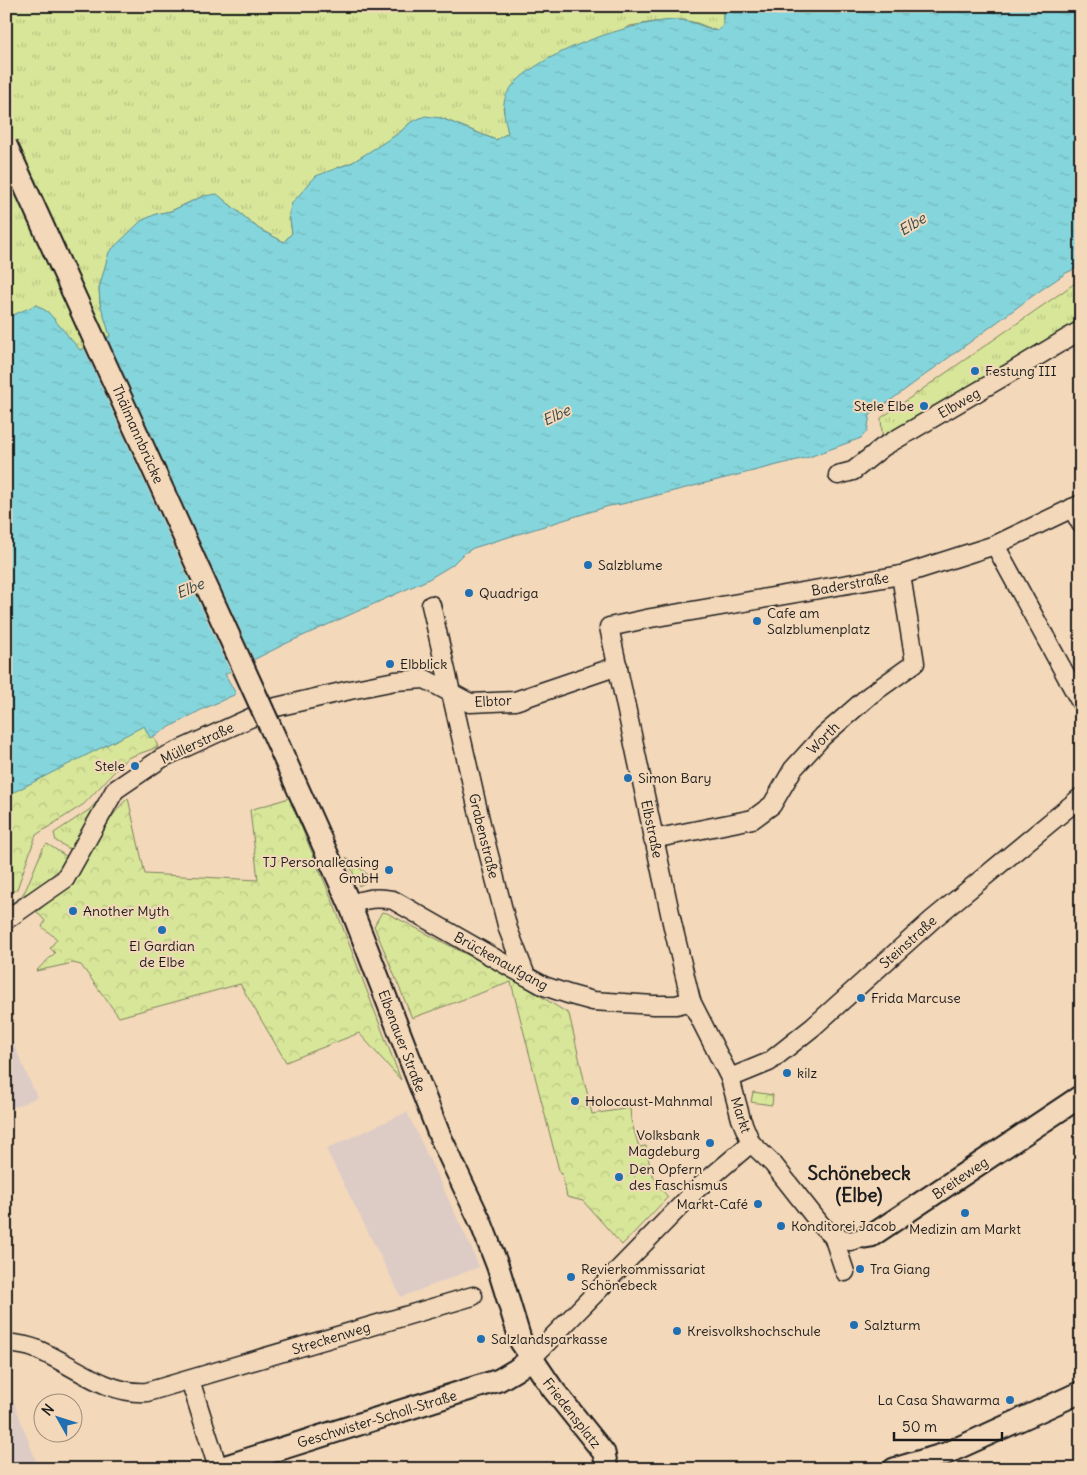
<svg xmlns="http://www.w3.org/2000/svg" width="1087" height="1475" font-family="Delius,sans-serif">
  <defs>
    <pattern id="grass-tufts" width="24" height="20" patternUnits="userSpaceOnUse" patternTransform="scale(1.25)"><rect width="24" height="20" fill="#d8e699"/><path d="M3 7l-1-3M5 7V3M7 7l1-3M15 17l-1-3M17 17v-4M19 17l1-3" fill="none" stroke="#b9c583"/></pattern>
    <pattern id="park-crowns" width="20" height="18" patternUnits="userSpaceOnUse" patternTransform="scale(1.25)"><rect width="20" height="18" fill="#d8e699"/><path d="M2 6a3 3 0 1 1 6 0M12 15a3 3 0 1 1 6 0" fill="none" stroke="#b9c583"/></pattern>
    <pattern id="water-ripples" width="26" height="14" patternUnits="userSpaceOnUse" patternTransform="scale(1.25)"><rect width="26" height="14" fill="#85d6dc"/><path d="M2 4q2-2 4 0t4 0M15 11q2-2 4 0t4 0" fill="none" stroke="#72b7bc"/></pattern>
  </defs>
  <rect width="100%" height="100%" fill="#f3d8ba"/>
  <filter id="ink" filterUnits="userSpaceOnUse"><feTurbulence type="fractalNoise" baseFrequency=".02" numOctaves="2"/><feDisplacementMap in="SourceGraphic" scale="10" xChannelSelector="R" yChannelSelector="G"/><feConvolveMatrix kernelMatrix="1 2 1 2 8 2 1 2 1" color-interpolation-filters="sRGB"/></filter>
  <g filter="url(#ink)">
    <!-- built -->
    <g fill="#ddccc6">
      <polygon points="6,1027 37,1097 6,1111"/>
      <polygon points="407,1112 470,1245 479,1267 401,1297 326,1149"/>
      <polygon points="6,1381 39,1469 6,1469"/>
    </g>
    <!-- grass -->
    <g fill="url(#grass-tufts)" stroke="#7a815a">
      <polygon points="6,6 723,6 723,26 717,31 697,23 682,20 654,22 630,26 503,107 508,133 496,140 441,118 411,122 399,133 380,146 353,162 337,168 289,213 292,233 284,242 259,229 229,204 203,196 171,211 156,214 104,273 99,288 100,303 111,336 80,350 10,315 6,318"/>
      <polygon points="1081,279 1081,330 883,447 881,418"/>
      <polygon points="156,756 101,802 90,816 73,851 56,841 54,833 89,810 132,765 142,760"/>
      <path d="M 47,844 L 69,858 C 51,878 32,895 10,910 L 7,906 L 21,897 L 26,889 L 43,848 Z"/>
      <polygon points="346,857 372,878 359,886"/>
    </g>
    <!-- park -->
    <g fill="url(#park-crowns)" stroke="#7a815a">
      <polygon points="147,720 158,747 127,758 84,804 36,835 17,889 6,895 6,795"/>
      <path d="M 128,798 L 145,874 L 258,880 L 250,810 L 289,798 L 333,902 L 401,1080 L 359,1033 L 286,1062 L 240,984 L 119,1017 L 81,965 L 73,963 L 36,971 L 55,953 L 50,948 L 57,939 L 42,927 L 45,921 L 37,912 C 50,900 66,889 76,875 C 95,849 105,820 128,798 Z"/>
      <path d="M 382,912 L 387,913 L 510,977 L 569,1014 L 592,1114 L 630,1108 L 631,1120 L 639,1147 L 646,1146 C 650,1169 652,1179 668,1197 L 622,1245 L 583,1201 L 567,1197 L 562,1174 L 560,1174 L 511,982 L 412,1018 L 374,926 Z"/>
      <polygon points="753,1092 773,1095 772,1105 751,1102"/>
    </g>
    <!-- water -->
    <path fill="url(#water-ripples)" stroke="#5b8c8f" d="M 723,6 L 1081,6 L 1081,266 L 1066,273 L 1038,292 L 876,411 L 870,415 L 867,431 L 861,438 L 809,457 L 622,504 L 609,506 L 473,548 L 463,554 L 452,565 L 427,580 L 287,643 L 225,674 L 236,694 L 199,711 L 150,738 L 144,726 L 6,796 L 6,318 L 36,305 L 48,312 L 80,350 L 110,336 L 100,303 L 99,288 L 109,252 L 141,221 L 156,214 L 171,211 L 203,196 L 217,194 L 259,229 L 284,242 L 292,233 L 289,213 L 292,203 L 316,176 L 353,162 L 399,133 L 411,122 L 425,116 L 441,118 L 496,140 L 508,133 C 505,119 500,105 508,92 C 531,54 637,19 680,20 C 694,21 705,28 717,31 L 723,26 Z"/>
    <!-- pier -->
    <polygon fill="#f3d8ba" points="106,335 255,662 231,673 83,346"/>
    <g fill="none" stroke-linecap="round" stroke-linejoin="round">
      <!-- minor casing -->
      <g stroke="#1c1c1c" stroke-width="21">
        <g id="minor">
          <polyline points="838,475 853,471 883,447 1013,371 1081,330"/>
          <polyline points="1072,508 1081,524"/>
          <polyline points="995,545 1081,703"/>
          <polyline points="431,605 482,828 508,929 526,976"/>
          <polyline points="653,839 753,819 772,805 793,769 823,736 870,695 915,663 901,575"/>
          <path d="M 350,905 C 366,898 377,897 393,900 L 526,976 L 544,986 L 571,995 L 593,1001 L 654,1005 L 676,1005 L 691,1001"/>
          <polyline points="6,920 65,879 115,790 162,758 272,708 350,690 395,681 425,679 470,703 515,701 618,666"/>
          <polyline points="730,1078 769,1062 813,1027 932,920 1081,797"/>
          <polyline points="833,1236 845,1272"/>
          <polyline points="865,1237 850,1241 833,1236 821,1225 773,1164 751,1143 741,1119 730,1078 691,1001 673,927 609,627 651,618 901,575 995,545 1081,504"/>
          <path d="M 6,1343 C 16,1344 27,1345 36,1349 C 73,1364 106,1395 147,1392 L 473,1296"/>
          <polyline points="531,1359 698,1188 751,1143"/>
          <polyline points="190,1380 218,1468"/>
        </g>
      </g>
      <!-- tertiary casing -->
      <g stroke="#1c1c1c" stroke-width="25">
        <g id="tertiary">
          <polyline points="269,724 350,905 439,1134 481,1223 498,1267 521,1342 552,1388 604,1453 607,1469"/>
          <polyline points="865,1237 871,1236 1081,1096"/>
          <polyline points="217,1469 499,1380 516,1370 531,1359"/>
          <polyline points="894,1469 945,1454 1081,1392"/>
        </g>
      </g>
      <!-- minor -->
      <use href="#minor" stroke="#f3d8ba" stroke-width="18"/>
      <!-- tertiary -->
      <use href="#tertiary" stroke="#f3d8ba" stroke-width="21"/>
      <!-- tertiary-bridge casing -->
      <g stroke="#1c1c1c" stroke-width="25" stroke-linecap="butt">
        <polyline id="tertiary-bridge" points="6,145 269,724"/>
      </g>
      <!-- tertiary-bridge -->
      <use href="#tertiary-bridge" stroke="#f3d8ba" stroke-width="21"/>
    </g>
  </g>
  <!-- markers -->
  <g fill="#1f6fb2" stroke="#f3d8ba" stroke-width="2">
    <circle cx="975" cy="371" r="5"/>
    <circle cx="924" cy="406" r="5"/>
    <circle cx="588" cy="565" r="5"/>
    <circle cx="469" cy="593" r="5"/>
    <circle cx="757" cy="621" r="5"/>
    <circle cx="390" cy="664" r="5"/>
    <circle cx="135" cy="766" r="5"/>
    <circle cx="628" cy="778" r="5"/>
    <circle cx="389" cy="870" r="5"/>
    <circle cx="73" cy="911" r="5"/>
    <circle cx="162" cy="930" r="5"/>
    <circle cx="861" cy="998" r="5"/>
    <circle cx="787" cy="1073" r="5"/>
    <circle cx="575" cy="1101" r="5"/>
    <circle cx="710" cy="1143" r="5"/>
    <circle cx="619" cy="1177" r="5"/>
    <circle cx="758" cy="1204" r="5"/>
    <circle cx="965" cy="1213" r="5"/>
    <circle cx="781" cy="1226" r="5"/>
    <circle cx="860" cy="1269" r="5"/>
    <circle cx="571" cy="1277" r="5"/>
    <circle cx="854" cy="1325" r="5"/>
    <circle cx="677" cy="1331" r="5"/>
    <circle cx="481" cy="1339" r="5"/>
    <circle cx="1010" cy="1400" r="5"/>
  </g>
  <g text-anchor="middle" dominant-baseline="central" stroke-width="4" stroke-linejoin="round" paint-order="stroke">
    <!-- poi labels -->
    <g font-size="14" fill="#1c1c1c" stroke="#f3d8ba" text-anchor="start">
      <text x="985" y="371">Festung III</text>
      <text x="914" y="406" text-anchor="end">Stele Elbe</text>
      <text x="598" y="565">Salzblume</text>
      <text x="479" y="593">Quadriga</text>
      <text x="767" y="613">Cafe am<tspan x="767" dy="16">Salzblumenplatz</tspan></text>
      <text x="400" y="664">Elbblick</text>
      <text x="125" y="766" text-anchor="end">Stele</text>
      <text x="638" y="778">Simon Bary</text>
      <text x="379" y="862" text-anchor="end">TJ Personalleasing<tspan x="379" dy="16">GmbH</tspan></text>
      <text x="83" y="911">Another Myth</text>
      <text x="162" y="946" text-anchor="middle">El Gardian<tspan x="162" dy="16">de Elbe</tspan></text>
      <text x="871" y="998">Frida Marcuse</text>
      <text x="797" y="1073">kilz</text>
      <text x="585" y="1101">Holocaust-Mahnmal</text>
      <text x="700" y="1135" text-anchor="end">Volksbank<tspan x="700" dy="16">Magdeburg</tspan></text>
      <text x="629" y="1169">Den Opfern<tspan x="629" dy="16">des Faschismus</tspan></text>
      <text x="748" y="1204" text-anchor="end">Markt-Café</text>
      <text x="791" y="1226">Konditorei Jacob</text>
      <text x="965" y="1229" text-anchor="middle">Medizin am Markt</text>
      <text x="581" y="1269">Revierkommissariat<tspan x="581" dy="16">Schönebeck</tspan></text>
      <text x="870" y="1269">Tra Giang</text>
      <text x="864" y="1325">Salzturm</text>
      <text x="687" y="1331">Kreisvolkshochschule</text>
      <text x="491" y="1339">Salzlandsparkasse</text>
      <text x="1000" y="1400" text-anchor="end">La Casa Shawarma</text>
    </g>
    <!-- street labels -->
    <g font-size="14" fill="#1c1c1c" stroke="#f3d8ba">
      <text transform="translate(959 403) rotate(-30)">Elbweg</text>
      <text transform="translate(138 434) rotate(66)">Thälmannbrücke</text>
      <text transform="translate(850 584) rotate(-10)">Baderstraße</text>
      <text transform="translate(493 701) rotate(-3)">Elbtor</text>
      <text transform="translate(823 738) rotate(-45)">Worth</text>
      <text transform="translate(197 743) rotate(-25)">Müllerstraße</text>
      <text transform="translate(652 829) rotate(78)">Elbstraße</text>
      <text transform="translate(484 836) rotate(76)">Grabenstraße</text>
      <text transform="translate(908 942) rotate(-42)">Steinstraße</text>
      <text transform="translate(501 961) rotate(29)">Brückenaufgang</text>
      <text transform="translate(402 1041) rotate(69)">Elbenauer Straße</text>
      <text transform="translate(741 1115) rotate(72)">Markt</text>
      <text transform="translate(960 1178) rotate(-34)">Breiteweg</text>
      <text transform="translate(331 1338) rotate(-17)">Streckenweg</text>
      <text transform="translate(572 1413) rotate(52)">Friedensplatz</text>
      <text transform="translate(377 1419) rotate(-17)">Geschwister-Scholl-Straße</text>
    </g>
    <!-- water labels -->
    <g font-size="15" font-style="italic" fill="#364a4c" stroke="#f3d8ba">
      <text transform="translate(912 224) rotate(-32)">Elbe</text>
      <text transform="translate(556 415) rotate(-25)">Elbe</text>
      <text transform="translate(190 588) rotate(-23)">Elbe</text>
    </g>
    <!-- district labels -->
    <g font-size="19" font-weight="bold" fill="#1c1c1c" stroke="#f3d8ba">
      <text x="859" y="1173">Schönebeck<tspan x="859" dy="22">(Elbe)</tspan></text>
    </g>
  </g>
  <!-- margin -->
  <rect width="1087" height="1475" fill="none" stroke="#f3d8ba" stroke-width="25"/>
  <rect x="12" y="12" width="1062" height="1450" fill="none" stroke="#1c1c1c" stroke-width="2" filter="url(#ink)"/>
  <!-- north arrow -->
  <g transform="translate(58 1418) rotate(309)"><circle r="24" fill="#f3d8ba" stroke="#9d8d7b"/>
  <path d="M0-4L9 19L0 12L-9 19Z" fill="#1f6fb2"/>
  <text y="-8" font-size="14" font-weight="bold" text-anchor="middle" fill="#1c1c1c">N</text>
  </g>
  <!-- scale -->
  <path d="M894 1432v8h108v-8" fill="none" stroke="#1c1c1c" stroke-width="2.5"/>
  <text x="902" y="1432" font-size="15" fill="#1c1c1c" stroke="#f3d8ba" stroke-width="4" paint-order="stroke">50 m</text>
</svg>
